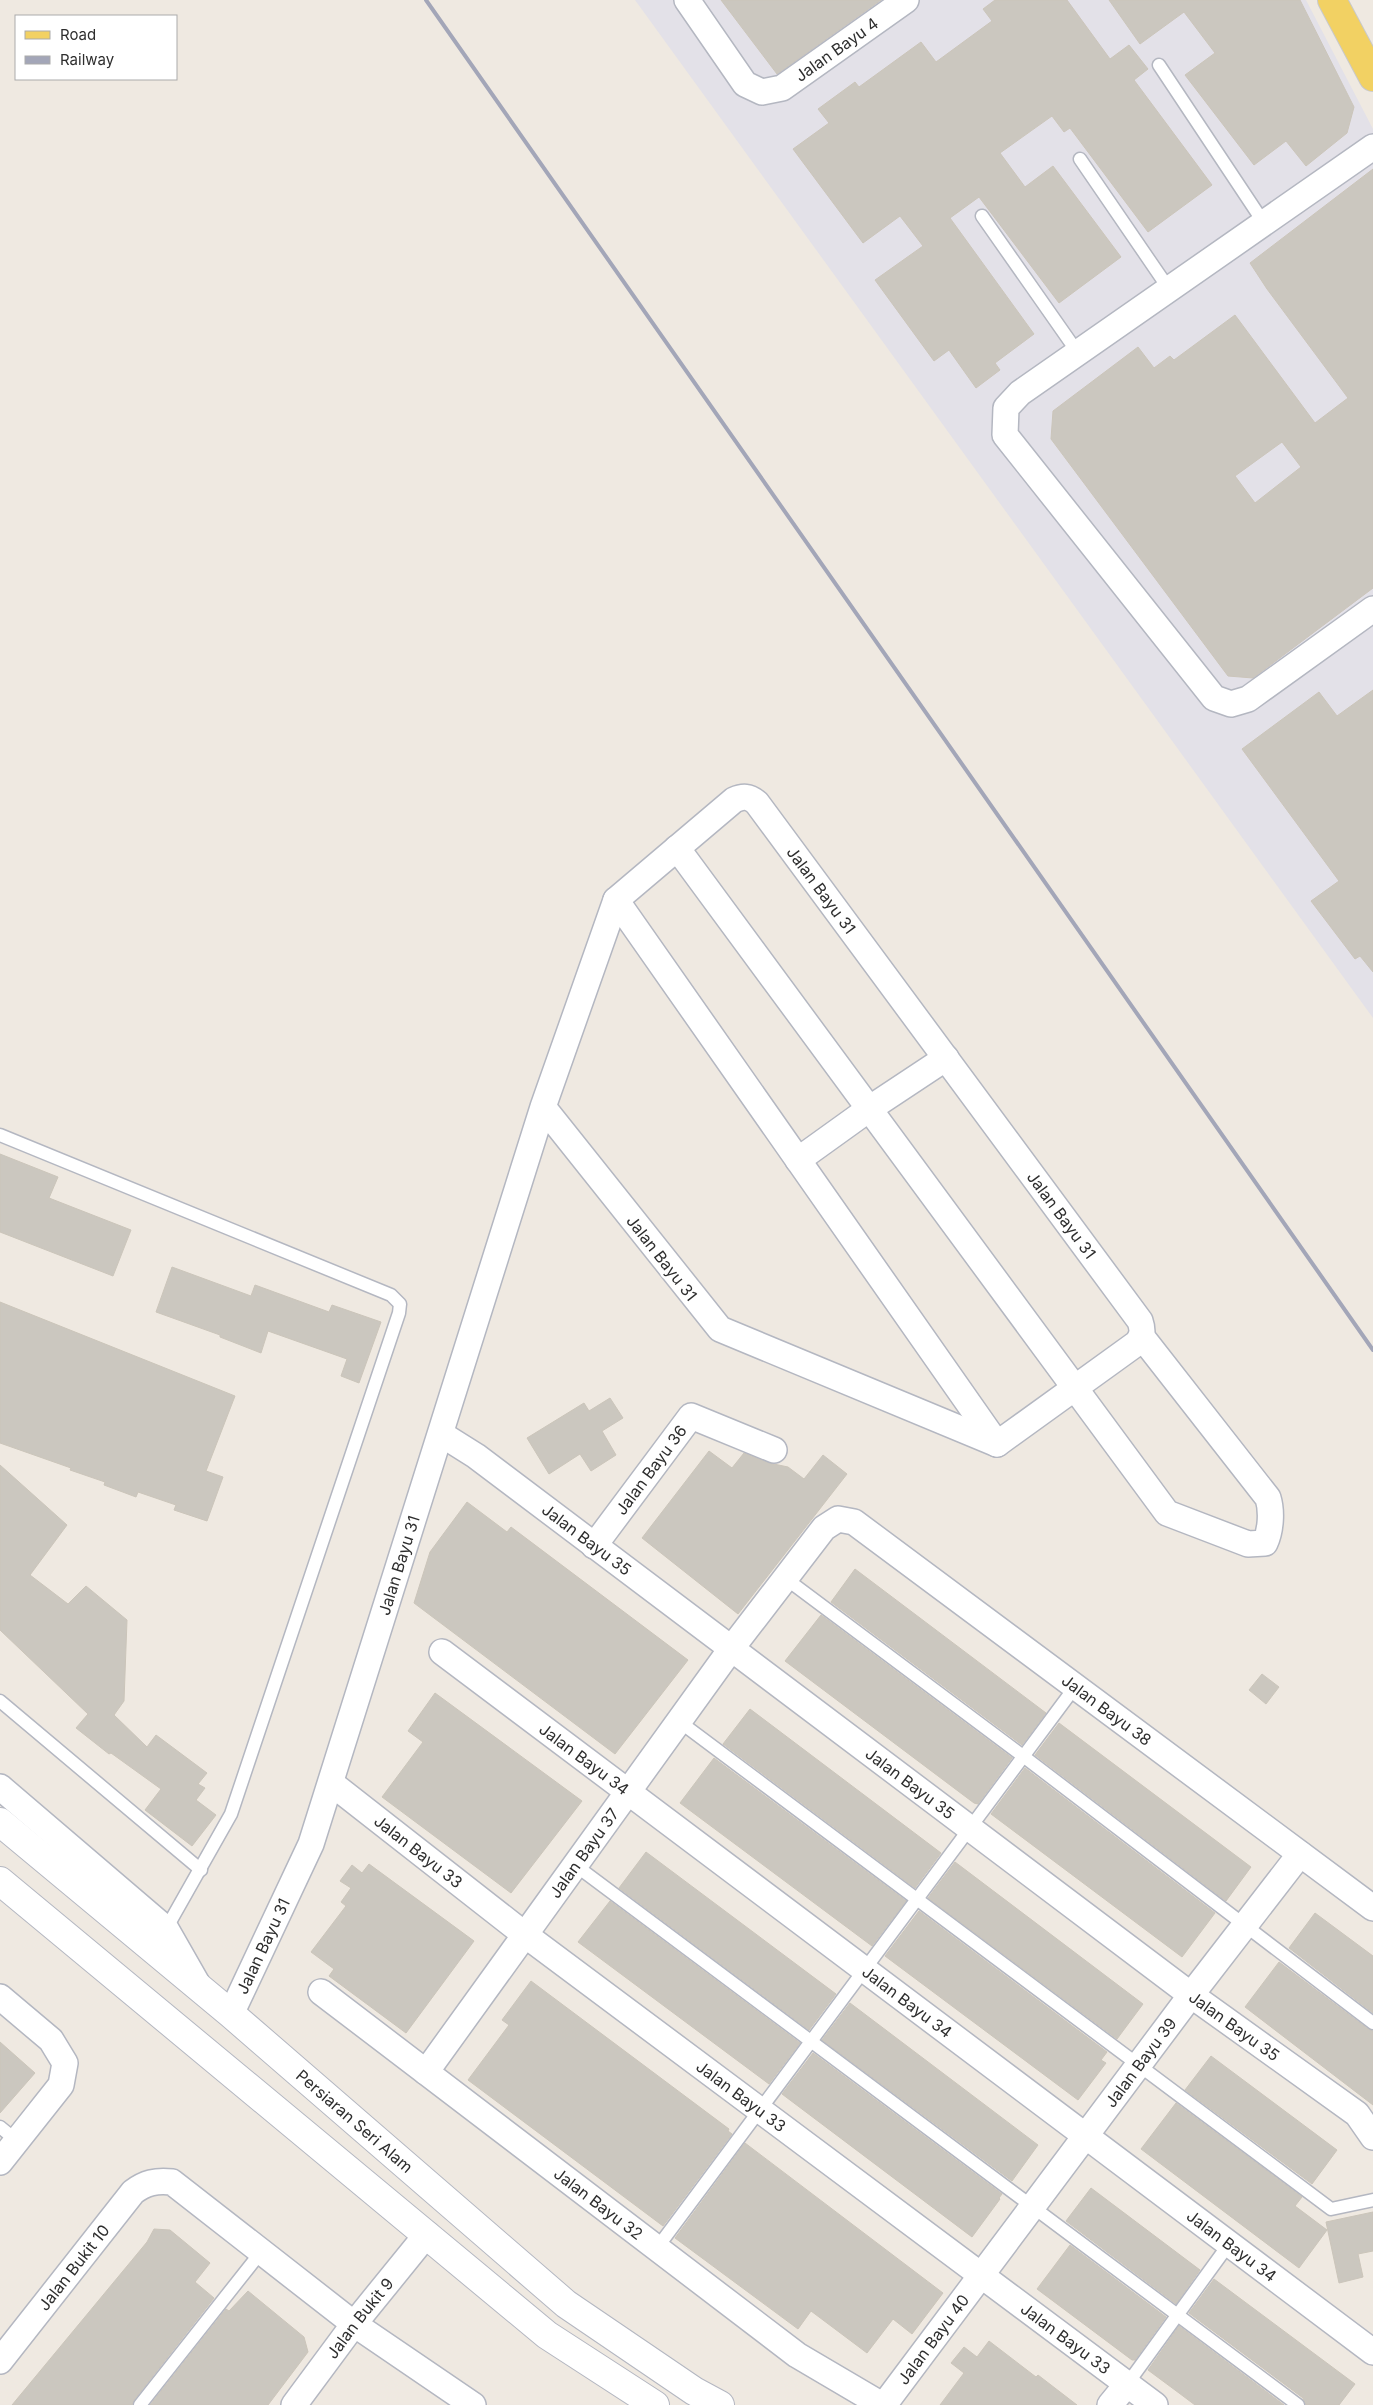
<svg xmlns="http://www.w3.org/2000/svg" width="1373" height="2405" font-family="Inter,sans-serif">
  <rect width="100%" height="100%" fill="#efe9e1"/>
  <!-- industrial -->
  <polygon fill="#e3e1e8" points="635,0 1306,0 1373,129 1373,1018"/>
  <!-- building -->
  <g fill="#cbc7bf" stroke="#cbc5ba" fill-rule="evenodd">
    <polygon points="721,0 881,0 777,74"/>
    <polygon points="995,0 1067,0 1110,59 1129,45 1148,69 1134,80 1212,185 1148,232 1070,128 1064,132 1052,116 1000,153 1025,187 1053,166 1121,257 1059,303 979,197 950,218 1034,334 995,363 1000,370 976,388 949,350 934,361 875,280 923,246 900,216 863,243 793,149 829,123 818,109 855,82 859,87 921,42 936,62 992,21 983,9"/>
    <polygon points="1109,0 1300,0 1354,107 1347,133 1306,166 1286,141 1254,165 1185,75 1215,53 1184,12 1140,44"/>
    <path d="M 1373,169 L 1373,588 L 1253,678 L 1228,676 L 1051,439 L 1053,411 L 1138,347 L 1154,368 L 1170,356 L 1174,360 L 1235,315 L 1315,423 L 1348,398 L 1267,289 L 1250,263 ZM 1282,442 L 1301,467 L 1255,503 L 1235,476 Z"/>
    <polygon points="1373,690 1373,972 1360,956 1355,959 1311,901 1339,881 1242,749 1319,692 1337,716"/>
    <polygon points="0,1154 58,1177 49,1198 131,1230 113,1276 0,1232"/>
    <polygon points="172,1267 251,1296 255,1285 329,1312 332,1305 381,1322 359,1383 341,1376 347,1359 268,1331 261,1353 220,1337 220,1335 156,1312"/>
    <polygon points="0,1302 235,1396 206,1471 223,1477 207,1521 174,1510 176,1505 138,1492 136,1497 104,1485 105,1482 70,1470 71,1468 0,1443"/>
    <polygon points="610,1398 623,1418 602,1431 616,1455 591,1471 580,1454 549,1474 527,1438 584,1403 589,1411"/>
    <polygon points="709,1451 732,1468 744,1453 769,1463 788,1467 804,1479 823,1455 847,1474 738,1614 642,1538"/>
    <polygon points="0,1465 67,1525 30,1575 68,1604 86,1586 127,1620 124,1701 114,1715 147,1747 156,1735 207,1773 198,1784 205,1788 196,1800 216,1815 192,1846 145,1810 161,1789 111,1753 109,1754 76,1728 88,1714 0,1630"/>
    <polygon points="467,1502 507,1532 511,1527 688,1660 615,1754 414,1603 430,1552"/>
    <polygon points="855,1569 1046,1713 1022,1745 831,1602"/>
    <polygon points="821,1615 1012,1758 978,1804 974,1803 785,1661"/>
    <polygon points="1262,1674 1279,1687 1266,1704 1249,1690"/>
    <polygon points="435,1693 582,1801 511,1893 382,1797 423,1742 408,1731"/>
    <polygon points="750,1709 941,1853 915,1888 723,1744"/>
    <polygon points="1059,1723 1251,1867 1226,1901 1035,1755"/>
    <polygon points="714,1758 906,1901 872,1946 680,1803"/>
    <polygon points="1025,1768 1215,1913 1182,1957 991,1814"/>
    <polygon points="646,1852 836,1994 809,2030 619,1888"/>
    <polygon points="955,1862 1143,2004 1117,2039 928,1898"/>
    <polygon points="369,1864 474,1941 406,2033 329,1976 334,1969 311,1952 346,1906 341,1902 351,1888 340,1881 352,1865 362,1873"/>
    <polygon points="610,1901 800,2043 769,2084 578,1942"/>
    <polygon points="919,1911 1107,2052 1101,2060 1106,2063 1078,2100 885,1956"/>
    <polygon points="1315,1913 1373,1956 1373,2013 1289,1948"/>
    <polygon points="1279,1962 1368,2029 1373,2031 1373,2105 1245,2007"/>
    <polygon points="531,1981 729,2129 728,2131 732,2134 663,2226 468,2080 509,2025 502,2020"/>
    <polygon points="850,2003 1038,2145 1012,2181 822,2040"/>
    <polygon points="0,2042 35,2073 0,2113"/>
    <polygon points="813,2053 1002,2194 999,2198 1000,2199 972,2237 782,2094"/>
    <polygon points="1211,2056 1337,2150 1312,2184 1185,2090"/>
    <polygon points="1176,2103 1302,2197 1295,2206 1327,2230 1299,2268 1141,2149"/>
    <polygon points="745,2143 943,2293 912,2334 893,2319 867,2353 811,2311 798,2329 675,2238"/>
    <polygon points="1091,2188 1200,2270 1176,2304 1066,2221"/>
    <polygon points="1373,2212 1373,2251 1358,2254 1363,2277 1339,2283 1326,2222"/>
    <polygon points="154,2229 170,2230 210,2263 195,2282 214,2298 134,2400 132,2405 12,2405 147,2242"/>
    <polygon points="1070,2245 1166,2317 1135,2360 1132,2360 1037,2289"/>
    <polygon points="1214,2279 1355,2384 1339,2405 1306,2405 1303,2398 1189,2313"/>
    <polygon points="248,2291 304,2337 308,2352 268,2405 150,2405 226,2309 229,2311"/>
    <polygon points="1179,2326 1284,2405 1195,2405 1179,2393 1148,2370"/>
    <polygon points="989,2341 1036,2377 1038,2375 1077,2405 940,2405 964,2373 951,2363 964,2347 977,2357"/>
  </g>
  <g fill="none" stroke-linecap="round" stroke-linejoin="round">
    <!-- service casing -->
    <g stroke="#b4b7c1" stroke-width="15">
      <g id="service">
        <polyline points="1159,65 1264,223"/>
        <polyline points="1080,159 1169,289"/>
        <polyline points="982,216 1078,353"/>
        <polyline points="0,1135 391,1295 400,1304 399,1313 231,1814 166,1929"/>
        <polyline points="785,1578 1023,1756 1373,2023"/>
        <polyline points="0,1701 201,1870"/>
        <polyline points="680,1722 1331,2209 1373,2200"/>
        <polyline points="575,1865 1298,2405"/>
        <polyline points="0,2127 17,2141"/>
        <polyline points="657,2248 1075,1687"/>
        <polyline points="1128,2383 1229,2244"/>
        <polyline points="140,2405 261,2252"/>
      </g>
    </g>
    <!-- minor casing -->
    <g stroke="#b4b7c1" stroke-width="28">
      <g id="minor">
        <path id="s1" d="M 687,0 L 745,84 L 762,92 L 782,88 L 906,0"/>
        <polyline points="1373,147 1020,393 1006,408 1005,435 1214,698 1231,704 1248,699 1373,609"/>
        <path d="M 677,848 L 1167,1513 L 1248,1544 L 1265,1543 C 1271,1530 1272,1511 1268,1498 L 1142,1337"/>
        <polyline points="616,900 997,1444"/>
        <polyline points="798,1160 869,1109 946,1058"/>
        <path id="s2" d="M 441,1434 L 476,1456 L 1191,1995 L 1357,2114 L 1373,2137"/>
        <path id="s3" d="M 594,1546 L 691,1416 L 774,1450"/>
        <path id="s4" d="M 442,1652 L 1373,2352"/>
        <path id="s5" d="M 331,1783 L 524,1934 L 1155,2405"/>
        <polyline points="0,1787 166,1929 198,1985"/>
        <path id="s6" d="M 321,1992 L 797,2355 L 882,2405"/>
        <polyline points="0,1997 51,2040 65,2063 61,2085 0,2162"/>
        <path id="s7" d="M 231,2014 L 311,1844 L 543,1107 L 616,900 L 734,800 C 743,796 749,796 757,803 L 1140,1321 C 1143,1330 1143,1335 1137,1343 L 997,1444 L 720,1329 L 543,1107"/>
        <path id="s8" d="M 426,2072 L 731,1649 L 824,1528 L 838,1519 L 854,1522 L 1373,1908"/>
        <path id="s9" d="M 0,2361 L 133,2192 C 145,2183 156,2180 172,2182 L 354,2324 L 473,2405"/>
        <path id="s10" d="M 294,2405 L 354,2324 L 427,2234"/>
        <path id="s11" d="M 884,2405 L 1191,1995 L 1300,1854"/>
        <polyline points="1110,2405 1128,2383"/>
      </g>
    </g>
    <!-- secondary casing -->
    <g stroke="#b4b7c1" stroke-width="30">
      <g id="secondary">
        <path id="s12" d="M 0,1822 L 231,2014 L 566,2304 L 694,2391 L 720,2405"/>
        <polyline points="0,1881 547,2335 655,2405"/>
      </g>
    </g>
    <!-- primary casing -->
    <g stroke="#c9c9c9" stroke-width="30">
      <polyline id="primary" points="1332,0 1373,77"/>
    </g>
    <!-- service -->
    <use href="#service" stroke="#fff" stroke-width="12"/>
    <!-- minor -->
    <use href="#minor" stroke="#fff" stroke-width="25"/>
    <!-- secondary -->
    <use href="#secondary" stroke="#fff" stroke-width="28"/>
    <!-- primary -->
    <use href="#primary" stroke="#f2d163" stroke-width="28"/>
    <!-- rail -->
    <polyline stroke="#a3a6b8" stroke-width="4" points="426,0 1373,1350"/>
  </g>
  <g text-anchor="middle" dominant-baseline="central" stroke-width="5" stroke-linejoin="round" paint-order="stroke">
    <!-- street labels -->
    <g font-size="16" fill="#2e2e2e" stroke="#fff">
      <text stroke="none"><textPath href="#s1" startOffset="208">Jalan Bayu 4</textPath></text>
      <text stroke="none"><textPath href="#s7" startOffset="1468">Jalan Bayu 31</textPath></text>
      <text stroke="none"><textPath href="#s7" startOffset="1872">Jalan Bayu 31</textPath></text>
      <text transform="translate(662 1258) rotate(52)">Jalan Bayu 31</text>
      <text stroke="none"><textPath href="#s3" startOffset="95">Jalan Bayu 36</textPath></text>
      <text stroke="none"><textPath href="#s2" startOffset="180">Jalan Bayu 35</textPath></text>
      <text stroke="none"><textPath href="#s7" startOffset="480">Jalan Bayu 31</textPath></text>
      <text stroke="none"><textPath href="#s8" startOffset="1022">Jalan Bayu 38</textPath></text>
      <text stroke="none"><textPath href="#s4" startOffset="178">Jalan Bayu 34</textPath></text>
      <text stroke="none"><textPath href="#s2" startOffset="585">Jalan Bayu 35</textPath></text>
      <text stroke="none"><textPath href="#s5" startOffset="111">Jalan Bayu 33</textPath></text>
      <text stroke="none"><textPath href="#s8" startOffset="270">Jalan Bayu 37</textPath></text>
      <text stroke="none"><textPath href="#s7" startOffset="75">Jalan Bayu 31</textPath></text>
      <text stroke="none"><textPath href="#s4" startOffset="582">Jalan Bayu 34</textPath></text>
      <text stroke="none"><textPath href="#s2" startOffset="990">Jalan Bayu 35</textPath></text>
      <text stroke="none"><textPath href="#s11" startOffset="428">Jalan Bayu 39</textPath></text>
      <text stroke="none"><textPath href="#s5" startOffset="516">Jalan Bayu 33</textPath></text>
      <text stroke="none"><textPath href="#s12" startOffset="464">Persiaran Seri Alam</textPath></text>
      <text stroke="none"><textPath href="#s6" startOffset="349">Jalan Bayu 32</textPath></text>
      <text stroke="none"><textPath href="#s4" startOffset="988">Jalan Bayu 34</textPath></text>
      <text stroke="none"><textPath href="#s9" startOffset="119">Jalan Bukit 10</textPath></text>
      <text stroke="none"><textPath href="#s10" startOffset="109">Jalan Bukit 9</textPath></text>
      <text stroke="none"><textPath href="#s5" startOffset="921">Jalan Bayu 33</textPath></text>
      <text stroke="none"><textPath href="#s11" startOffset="82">Jalan Bayu 40</textPath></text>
    </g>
  </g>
  <!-- legend -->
  <rect x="15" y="15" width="162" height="65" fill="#ffffff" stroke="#ababab"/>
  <rect x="25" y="31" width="25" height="8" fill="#f2d163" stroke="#ababab"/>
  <text x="60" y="40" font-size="15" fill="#2e2e2e">Road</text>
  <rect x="25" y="56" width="25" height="8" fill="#a3a6b8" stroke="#ababab"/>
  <text x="60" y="65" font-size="15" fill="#2e2e2e">Railway</text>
</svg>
